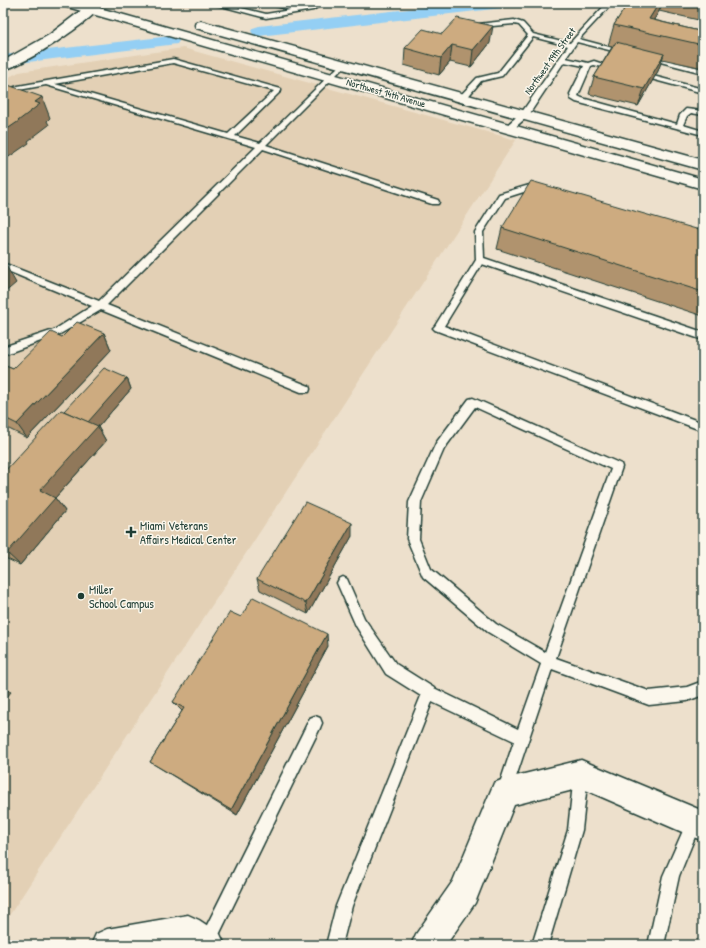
<svg xmlns="http://www.w3.org/2000/svg" width="706" height="948" font-family="'Patrick Hand',sans-serif">
  <rect width="100%" height="100%" fill="#ede0cc"/>
  <filter id="ink" filterUnits="userSpaceOnUse"><feTurbulence type="fractalNoise" baseFrequency=".025" numOctaves="2"/><feDisplacementMap in="SourceGraphic" scale="8" xChannelSelector="R" yChannelSelector="G"/><feConvolveMatrix kernelMatrix="1 2 1 2 8 2 1 2 1" color-interpolation-filters="sRGB"/></filter>
  <g filter="url(#ink)">
    <!-- built -->
    <polygon fill="#e3d0b5" points="183,48 516,140 3,925 3,80 19,72"/>
    <g fill="none" stroke-linecap="round" stroke-linejoin="round">
      <!-- canal -->
      <g fill="#94cff4" fill-rule="evenodd">
        <polygon points="462,3 510,3 507,6 502,8 259,36 253,34 251,31 253,28 259,26"/>
        <polygon points="171,36 177,38 179,41 177,44 3,65 3,55"/>
      </g>
      <!-- lane casing -->
      <g stroke="#1f3d34" stroke-width="3">
        <g id="lane">
          <path d="M 210,3 L 221,3 L 266,14 L 290,10 L 266,3 C 278,3 289,9 300,9 C 309,9 315,3 324,3 L 313,10 L 266,18 Z"/>
          <polygon points="608,3 616,3 609,7 579,39 628,52 625,54 577,42 566,58 588,63 594,61 609,66 606,68 594,65 591,66 578,96 582,98 677,124 680,115 686,109 703,111 703,115 691,113 687,116 683,125 703,131 703,135 576,102 571,99 570,94 584,66 564,62 528,116 512,130 506,130 506,126 522,112 568,46 533,37 502,76 481,81 466,99 460,99 459,97 477,78 498,73 528,35 519,25 514,24 471,28 469,27 469,25 514,20 523,23 533,34 570,43 605,5"/>
          <polygon points="647,55 703,69 703,73 645,58 644,57"/>
          <path d="M 173,59 L 281,89 L 281,91 L 235,136 L 260,143 L 342,63 L 346,63 L 346,65 L 266,145 L 438,200 L 439,202 L 438,204 L 432,204 L 263,149 L 107,305 L 309,386 L 310,389 L 309,392 L 301,392 L 101,310 L 60,334 L 3,355 L 3,347 L 54,330 L 92,306 L 3,269 L 3,263 L 99,301 L 256,147 L 46,85 L 19,90 L 3,95 L 3,91 L 18,86 ZM 173,63 L 274,91 L 228,134 L 55,84 Z"/>
          <polygon points="653,76 703,89 703,93 651,79 651,77"/>
          <polygon points="533,184 544,189 540,192 533,189 505,198 483,232 484,258 703,332 703,340 482,264 444,326 703,423 703,431 435,330 433,328 435,326 476,260 475,232 499,194"/>
          <path d="M 473,398 L 621,464 L 622,467 L 556,658 L 649,691 L 687,687 L 703,681 L 703,695 L 687,701 L 649,705 L 552,669 L 511,792 L 509,797 L 504,799 L 499,797 L 497,792 L 514,741 L 432,702 L 352,906 L 342,945 L 326,945 L 336,906 L 421,696 L 386,674 L 356,626 L 337,583 L 339,579 L 343,577 L 347,579 L 364,618 L 396,664 L 434,688 L 518,729 L 541,664 L 488,632 L 423,577 L 407,539 L 409,502 L 436,443 L 469,399 ZM 475,407 L 611,469 L 545,652 L 496,624 L 431,569 L 419,539 L 421,502 L 444,449 Z"/>
          <polygon points="315,716 320,718 322,723 320,728 214,945 200,945 201,937 310,718"/>
          <polygon points="581,767 586,769 588,774 582,830 548,945 532,945 568,830 574,774 576,769"/>
          <polygon points="694,815 699,817 701,822 679,876 664,945 648,945 663,876 689,817"/>
        </g>
      </g>
      <!-- street casing -->
      <g stroke="#1f3d34" stroke-width="3">
        <g id="street">
          <path d="M 91,3 L 104,3 C 91,22 26,64 3,70 L 3,61 L 49,35 Z"/>
          <polygon points="581,760 703,811 703,841 581,788 514,805 475,903 446,945 411,945 416,934 453,881 494,783 504,779"/>
          <polygon points="188,915 199,920 220,934 225,945 91,945 96,934 107,929"/>
        </g>
      </g>
      <!-- secondary casing -->
      <g stroke="#1f3d34" stroke-width="3">
        <g id="secondary">
          <polygon points="62,3 82,3 703,179 703,189 64,6"/>
          <polygon points="201,21 703,160 703,170 196,28 195,25 196,22"/>
        </g>
      </g>
      <!-- lane -->
      <use href="#lane" fill="#fbf7ec" fill-rule="evenodd"/>
      <!-- street -->
      <use href="#street" fill="#fbf7ec" fill-rule="evenodd"/>
      <!-- secondary -->
      <use href="#secondary" fill="#fbf7ec" fill-rule="evenodd"/>
    </g>
    <!-- wall -->
    <g fill="#b0936e" stroke="#1f3d34">
      <polygon points="628,3 703,3 703,21 659,11 654,20 703,32 703,68 662,59 658,71 638,106 589,94 594,77 612,47 608,46 614,25"/>
      <polygon points="442,34 490,43 471,67 450,62 439,75 404,65 405,48"/>
      <polygon points="502,228 703,231 703,316 497,249"/>
      <polygon points="104,333 111,350 27,438 3,426 3,365 13,369 62,337"/>
      <polygon points="127,378 131,389 98,427 106,441 55,498 65,511 20,565 3,557 3,473 64,411"/>
      <polygon points="352,536 308,614 260,590 257,579"/>
      <polygon points="241,617 328,646 237,815 150,762 182,711 173,702"/>
    </g>
    <!-- shaded-wall -->
    <g fill="#90785a" stroke="#1f3d34">
      <polygon points="659,3 662,3 659,11 647,32 649,19"/>
      <polygon points="493,26 490,43 471,67 473,50"/>
      <polygon points="452,45 450,62 439,75 441,58"/>
      <polygon points="664,54 658,71 638,106 644,89"/>
      <polygon points="42,97 50,118 47,121 49,125 28,141 29,143 3,161 3,132 18,121 35,102"/>
      <polygon points="3,260 16,283 3,294"/>
      <polygon points="104,333 111,350 27,438 17,424"/>
      <polygon points="127,378 131,389 98,427 106,441 55,498 65,511 20,565 7,553 40,490 87,422"/>
      <polygon points="352,523 352,536 308,614 306,603"/>
      <polygon points="327,634 328,646 237,815 231,810"/>
      <polygon points="3,687 11,692 3,702"/>
    </g>
    <!-- building -->
    <g fill="#cdab80" stroke="#1f3d34">
      <polygon points="628,3 659,3 649,19 703,32 703,45 614,25"/>
      <polygon points="457,18 493,26 473,50 452,45 441,58 405,48 423,29 442,34"/>
      <polygon points="616,42 664,54 644,89 594,77"/>
      <polygon points="8,85 42,97 35,102 40,104 18,121 19,121 3,132 3,88"/>
      <polygon points="531,181 703,231 703,292 502,228"/>
      <polygon points="77,322 104,333 17,424 3,417 3,365 13,369 51,332 62,337"/>
      <polygon points="104,368 127,378 88,422 64,411"/>
      <polygon points="61,410 98,426 40,490 55,498 7,553 3,551 3,473"/>
      <polygon points="305,502 352,523 306,603 257,579"/>
      <polygon points="253,597 327,634 231,810 150,762 184,708 173,702 230,612 241,617"/>
    </g>
  </g>
  <!-- markers -->
  <g fill="#1f3d34" stroke="#fbf7ec" stroke-width="1.5">
    <path d="M129 526h4v4h4v4h-4v4h-4v-4h-4v-4h4z"/>
    <circle cx="81" cy="596" r="4"/>
  </g>
  <g text-anchor="middle" dominant-baseline="central" stroke-width="3" stroke-linejoin="round" paint-order="stroke">
    <!-- far-street labels -->
    <g font-size="10" fill="#1f3d34" stroke="#fbf7ec">
      <text transform="translate(550 61) rotate(-54)">Northwest 19th Street</text>
      <text transform="translate(386 93) rotate(16)">Northwest 14th Avenue</text>
    </g>
    <!-- poi labels -->
    <g font-size="12" fill="#1f3d34" stroke="#fbf7ec" text-anchor="start">
      <text x="140" y="525">Miami Veterans<tspan x="140" dy="14">Affairs Medical Center</tspan></text>
      <text x="89" y="589">Miller<tspan x="89" dy="14">School Campus</tspan></text>
    </g>
  </g>
  <!-- margin -->
  <rect width="706" height="948" fill="none" stroke="#fbf7ec" stroke-width="16"/>
  <rect x="8" y="8" width="690" height="932" fill="none" stroke="#1f3d34" stroke-width="1.5" filter="url(#ink)"/>
</svg>
